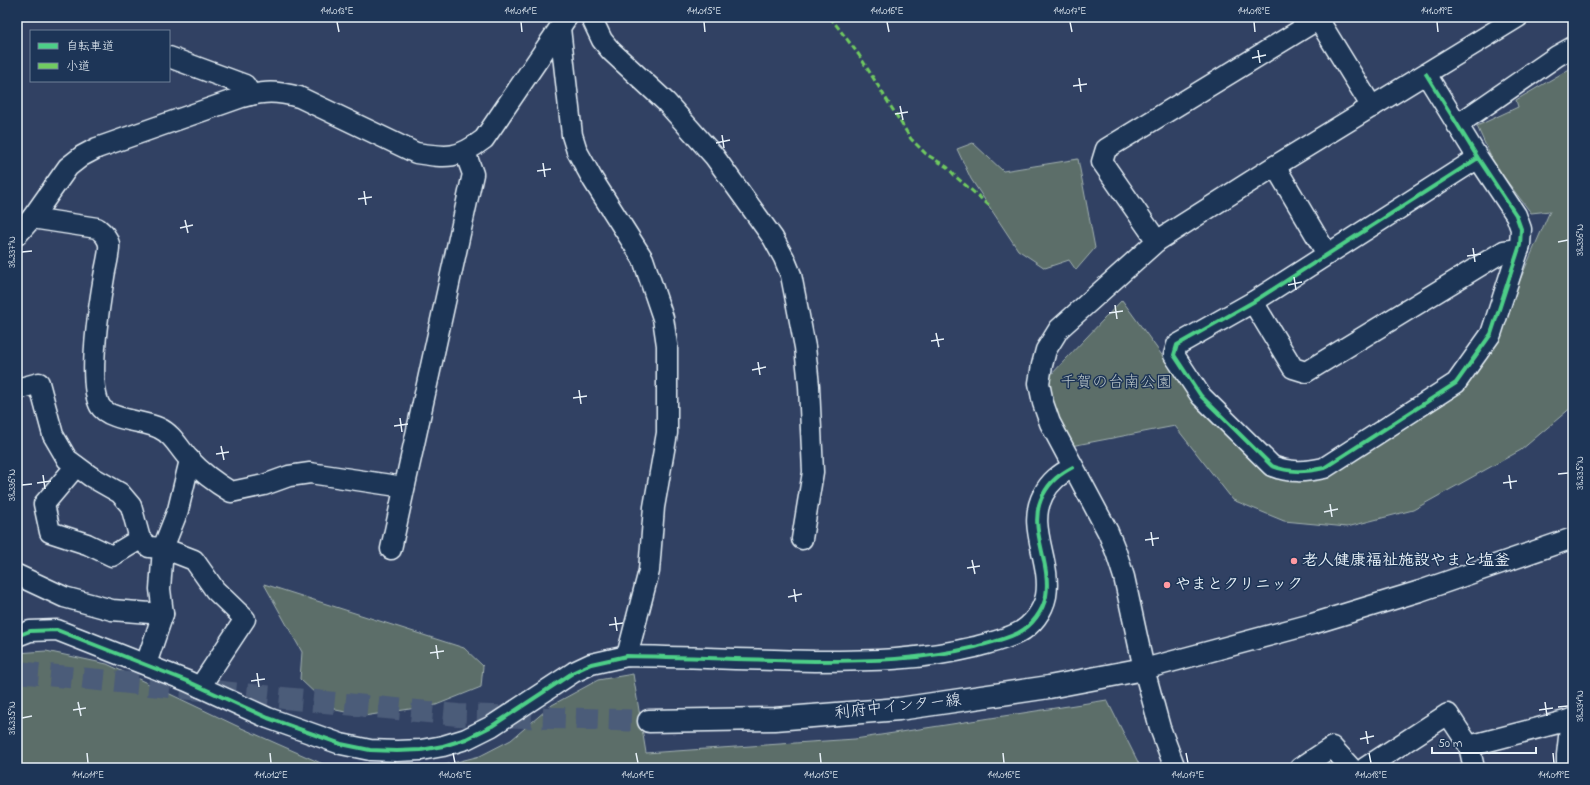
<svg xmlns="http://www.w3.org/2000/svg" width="1590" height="785" font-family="'Indie Flower','Klee One',sans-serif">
  <rect width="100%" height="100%" fill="#314163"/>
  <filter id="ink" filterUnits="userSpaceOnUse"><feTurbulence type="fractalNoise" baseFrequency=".025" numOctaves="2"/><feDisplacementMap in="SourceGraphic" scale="8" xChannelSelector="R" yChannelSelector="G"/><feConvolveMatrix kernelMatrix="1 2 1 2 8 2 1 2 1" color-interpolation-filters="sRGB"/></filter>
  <g filter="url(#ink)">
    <!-- green -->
    <g fill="#5b6e69" stroke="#a2b0b0">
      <polygon points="1573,67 1573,406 1521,450 1413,510 1347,527 1284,521 1233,500 1175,426 1071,446 1047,398 1048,378 1122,300 1198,405 1275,479 1323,478 1468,382 1509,305 1550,211 1531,213 1494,164 1477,126 1518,107 1516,100"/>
      <polygon points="973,143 1003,171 1078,159 1095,248 1076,270 1069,260 1045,268 1018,250 971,179 957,149"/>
      <polygon points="264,584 464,648 483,666 481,687 436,705 364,716 336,710 319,697 300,679 302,652"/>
      <polygon points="46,651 107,664 237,726 332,768 336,768 17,768 17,653"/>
      <polygon points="633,674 646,753 855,739 1107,700 1141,768 433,768 480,756 511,740 552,705 598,680"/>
    </g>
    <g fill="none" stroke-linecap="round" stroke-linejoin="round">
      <!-- major-tunnel -->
      <polyline stroke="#4c5b79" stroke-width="22" stroke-dasharray="22 11" stroke-linecap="butt" points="17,672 458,715 649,721"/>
      <!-- minor casing -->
      <g stroke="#e8f1f8" stroke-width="23">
        <g id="minor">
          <polyline points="591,17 602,40 611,51 666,102 714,156 773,238 784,258 791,275 805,347 809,386 813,472 802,539"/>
          <polyline points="1318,19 1372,107"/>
          <polyline points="560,28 572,135 577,151 593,180 643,259 663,318 667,345 667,433 654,507 649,571 627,656"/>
          <polyline points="169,57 245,85 251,95"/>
          <path d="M 1426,74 L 1478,158 L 1516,215 L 1521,229 L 1520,245 L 1491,334 L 1456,383 L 1324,468 C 1305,472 1290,473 1272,466 L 1201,396 L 1174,355 L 1177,345 L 1253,302 L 1478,158"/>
          <polyline points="1457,125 1557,56 1573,47"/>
          <polyline points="1275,166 1327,254"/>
          <path d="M 32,218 L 97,228 C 103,233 107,236 109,244 C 110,252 105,269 104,277 C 99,306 87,382 100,406 C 108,420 145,421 159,428 C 174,435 179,449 190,460 C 202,473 216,483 231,492 L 264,485 L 289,476 L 310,473 L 404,487"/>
          <path d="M 17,235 L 32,218 L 68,167 L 82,156 L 97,148 L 242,97 C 265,91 276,91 299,97 L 416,153 C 448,158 458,159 484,139 L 567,17"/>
          <polyline points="1157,241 1102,162 1106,149 1322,17"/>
          <polyline points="1253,302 1293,368 1306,372 1504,251 1519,249"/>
          <polyline points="17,389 39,383 53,435 67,459 90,476 120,493 131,506 140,539 149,547 163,548 194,560 215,590 245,619 200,687"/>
          <polyline points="76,466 44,504 50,532 87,544 112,556 140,539"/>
          <polyline points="391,549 473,174 465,152"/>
          <polyline points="17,575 64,597 112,610 163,614 146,664"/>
          <polyline points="163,614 160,589 163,548 178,510 190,460"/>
          <path d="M 17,636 L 30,631 L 57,630 L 187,681 L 268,718 L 341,744 L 370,750 L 397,751 L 421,750 L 443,746 L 466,739 L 492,726 L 574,672 L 591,664 L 627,656 C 690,657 753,660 815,661 C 871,661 921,660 975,647 C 989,643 1004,640 1018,633 C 1032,626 1043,611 1046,596 C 1052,561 1026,527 1043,495 C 1050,481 1060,474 1073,467"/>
          <polyline points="1144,669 1312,624 1420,591 1573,538"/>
          <polyline points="1469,746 1573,719"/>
          <polyline points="1175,768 1160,728 1144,669 1124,577 1116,552 1108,532 1050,423 1043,403 1039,383 1042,365 1046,350 1059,329 1157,241 1275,166 1518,17"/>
          <polyline points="1300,768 1332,747 1351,768"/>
          <polyline points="1365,768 1448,714 1469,746 1474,768"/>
          <polyline points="1567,768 1567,755 1571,719"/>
        </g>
      </g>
      <!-- major casing -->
      <g stroke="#e8f1f8" stroke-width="25">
        <polyline id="major" points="649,721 775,719 899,709 1049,687 1144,669"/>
      </g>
      <!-- minor -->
      <use href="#minor" stroke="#1d3557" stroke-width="20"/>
      <!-- major -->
      <use href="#major" stroke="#1d3557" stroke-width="22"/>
      <!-- quiet -->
      <polyline stroke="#71cb61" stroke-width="3" stroke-dasharray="6 3" stroke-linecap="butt" points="830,17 859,55 911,139 926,154 947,167 956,177 991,207"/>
      <!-- cycleway casing -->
      <g stroke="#1d3557" stroke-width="6">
        <g id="cycleway">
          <path d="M 1426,74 L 1478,158 L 1516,215 L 1521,229 L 1520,245 L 1491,334 L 1456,383 L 1324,468 C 1305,472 1290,473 1272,466 L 1201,396 L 1174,355 L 1177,345 L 1253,302 L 1478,158"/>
          <path d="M 17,636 L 30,631 L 57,630 L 187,681 L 268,718 L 341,744 L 370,750 L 397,751 L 421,750 L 443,746 L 466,739 L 492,726 L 574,672 L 591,664 L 627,656 C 690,657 753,660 815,661 C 871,661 921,660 975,647 C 989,643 1004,640 1018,633 C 1032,626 1043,611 1046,596 C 1052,561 1026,527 1043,495 C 1050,481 1060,474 1073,467"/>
        </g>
      </g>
      <!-- cycleway -->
      <use href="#cycleway" stroke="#4dcf88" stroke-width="4"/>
    </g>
  </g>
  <!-- ticks -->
  <path fill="none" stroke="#e8f1f8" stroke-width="1.5" d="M 337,22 L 339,32M 521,22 L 522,32M 704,22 L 705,32M 887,22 L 889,32M 1070,22 L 1072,32M 1254,22 L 1255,32M 1437,22 L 1438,32M 1258,50 L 1260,63M 1252,58 L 1266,55M 1079,78 L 1081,92M 1073,86 L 1087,84M 900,106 L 903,120M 895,114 L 908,112M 722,135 L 724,148M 716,143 L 730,140M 543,163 L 545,177M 537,171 L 551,169M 364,191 L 366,205M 358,199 L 372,197M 185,220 L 188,233M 180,228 L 193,225M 1558,242 L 1568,240M 1473,248 L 1475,262M 22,252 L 32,251M 1467,256 L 1481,254M 1294,277 L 1296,290M 1288,285 L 1302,282M 1115,305 L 1117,319M 1109,313 L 1123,311M 936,333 L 939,347M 931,341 L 944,339M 758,362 L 760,375M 752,370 L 766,367M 579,390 L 581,404M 573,398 L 587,396M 400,418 L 402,432M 394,426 L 408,424M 221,446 L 224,460M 216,454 L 229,452M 1558,474 L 1568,473M 43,475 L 45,489M 1509,475 L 1511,489M 37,483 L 51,481M 1503,483 L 1517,481M 22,485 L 32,484M 1330,504 L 1332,517M 1324,512 L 1338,509M 1151,532 L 1153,546M 1145,540 L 1159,538M 972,560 L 975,574M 967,568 L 980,566M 794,589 L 796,602M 788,597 L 802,594M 615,617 L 617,631M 609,625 L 623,623M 436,645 L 438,659M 430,653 L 444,651M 257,673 L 259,687M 251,681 L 265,679M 78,702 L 81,716M 1545,702 L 1547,716M 1558,707 L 1568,706M 73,710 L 86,708M 1539,710 L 1553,708M 22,718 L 32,716M 1366,731 L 1368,744M 1360,739 L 1374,736M 87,753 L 88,763M 270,753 L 271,763M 453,753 L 455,763M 636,753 L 638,763M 820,753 L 821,763M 1003,753 L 1004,763M 1186,753 L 1188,763M 1369,753 L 1371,763M 1553,753 L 1554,763"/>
  <!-- markers -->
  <g fill="#ff9aa2" stroke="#1d3557" stroke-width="1.5">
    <circle cx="1294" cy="561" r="4"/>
    <circle cx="1167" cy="585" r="4"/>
  </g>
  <g text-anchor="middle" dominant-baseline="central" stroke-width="3" stroke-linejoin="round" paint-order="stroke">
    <!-- park labels -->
    <g font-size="16" fill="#b7c3c6" stroke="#1d3557">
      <text x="1116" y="383">千賀の台南公園</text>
    </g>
    <!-- poi labels -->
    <g font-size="16" font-weight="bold" fill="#e8f1f8" stroke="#1d3557" text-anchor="start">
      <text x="1302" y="561">老人健康福祉施設やまと塩釜</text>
      <text x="1175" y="585">やまとクリニック</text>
    </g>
    <!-- street labels -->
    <g font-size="16" fill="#e8f1f8" stroke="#1d3557">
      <text transform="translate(898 707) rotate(-6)">利府中インター線</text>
    </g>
  </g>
  <!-- margin -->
  <rect width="1590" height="785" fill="none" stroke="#1d3557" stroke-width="44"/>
  <!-- legend -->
  <rect x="30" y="30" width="140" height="52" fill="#1d3557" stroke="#6e8097"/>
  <rect x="38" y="43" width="20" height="6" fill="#4dcf88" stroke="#6e8097"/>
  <text x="66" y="50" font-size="12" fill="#e8f1f8">自転車道</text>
  <rect x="38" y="63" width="20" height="6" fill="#71cb61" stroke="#6e8097"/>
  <text x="66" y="70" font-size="12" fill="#e8f1f8">小道</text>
  <!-- scale -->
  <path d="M1432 747v6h104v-6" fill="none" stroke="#e8f1f8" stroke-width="2"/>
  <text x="1438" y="747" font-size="12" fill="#e8f1f8" stroke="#1d3557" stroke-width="3" paint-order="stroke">50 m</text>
  <rect x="22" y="22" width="1546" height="741" fill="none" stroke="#e8f1f8" stroke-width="1.5"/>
  <g font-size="10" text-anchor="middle" fill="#e8f1f8">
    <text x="337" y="14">141.013°E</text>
    <text x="521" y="14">141.014°E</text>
    <text x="704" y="14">141.015°E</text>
    <text x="887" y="14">141.016°E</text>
    <text x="1070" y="14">141.017°E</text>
    <text x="1254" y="14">141.018°E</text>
    <text x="1437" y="14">141.019°E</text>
    <text transform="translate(1579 240) rotate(-90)" y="4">38.336°N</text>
    <text transform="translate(11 252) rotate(-90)" y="4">38.337°N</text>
    <text transform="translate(1579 473) rotate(-90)" y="4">38.335°N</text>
    <text transform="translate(11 485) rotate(-90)" y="4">38.336°N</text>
    <text transform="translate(1579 706) rotate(-90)" y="4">38.334°N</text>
    <text transform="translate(11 718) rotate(-90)" y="4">38.335°N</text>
    <text x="88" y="778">141.011°E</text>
    <text x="271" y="778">141.012°E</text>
    <text x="455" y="778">141.013°E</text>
    <text x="638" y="778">141.014°E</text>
    <text x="821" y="778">141.015°E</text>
    <text x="1004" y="778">141.016°E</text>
    <text x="1188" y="778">141.017°E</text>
    <text x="1371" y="778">141.018°E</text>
    <text x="1554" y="778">141.019°E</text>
  </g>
</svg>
